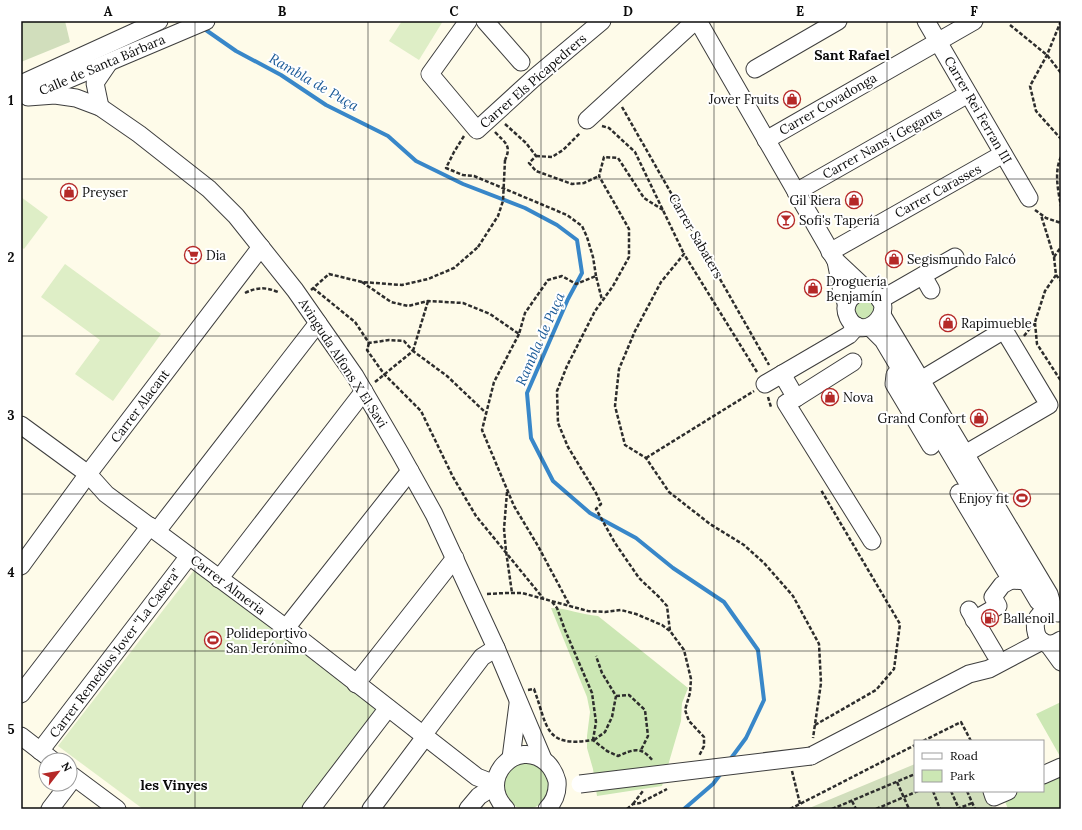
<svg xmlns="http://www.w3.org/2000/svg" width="1082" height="830" font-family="Lora,serif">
  <rect width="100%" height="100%" fill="#fefbe9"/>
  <!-- green -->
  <g fill="#cce7b4">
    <circle cx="864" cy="309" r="11"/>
    <path d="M 551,608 C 567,608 582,615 598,616 L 688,688 L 682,703 L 681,721 L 662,786 L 597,796 L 593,769 L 587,748 L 587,736 L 590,712 L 587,697 Z"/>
    <polygon points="1061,702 1061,809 1008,809 1001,791 1043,791 1043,766 1061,758 1036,714"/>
    <circle cx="526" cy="786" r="23"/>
  </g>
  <!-- cemetery -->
  <g fill="#d1debc">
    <polygon points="21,21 65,21 70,42 21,62"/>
    <polygon points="915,764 915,791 985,791 993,809 807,809"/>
  </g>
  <!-- pitch -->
  <g fill="#deeec6">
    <polygon points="402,21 443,21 419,60 389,41"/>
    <polygon points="21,197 48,217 24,249 21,247"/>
    <polygon points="65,264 161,334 113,401 75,374 100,340 41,297"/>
    <polygon points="195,569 378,710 301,809 143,809 58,746"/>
  </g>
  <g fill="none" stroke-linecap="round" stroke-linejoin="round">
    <!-- stream -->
    <g stroke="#3887c9" stroke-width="4">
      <polyline points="203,28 236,51 281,75 326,105 388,136 416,161 463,184 525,208 557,225 577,240 582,273 568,299 527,393 531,438 553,481 590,513 636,538 673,568 724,602 758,650 764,700 746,738 729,761"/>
      <polyline points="684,809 713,784 722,772"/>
    </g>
    <!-- minor casing -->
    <g stroke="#3e3e3e" stroke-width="19">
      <g id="minor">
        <polyline points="468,21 430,74 477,130 534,78 602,21"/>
        <polyline points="485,21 521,62"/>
        <path d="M 698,21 L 836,261 L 868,291 C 905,304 863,348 848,317 C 841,302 854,292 868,291"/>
        <polyline points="926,21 1029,198"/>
        <polyline points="755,69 838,21"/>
        <polyline points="21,84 159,21"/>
        <polyline points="36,93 206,21"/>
        <polyline points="28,97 55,95 76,98 100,107 139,134 209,189 236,216 295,290 355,376 400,453 434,514 496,648 543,759"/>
        <polyline points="100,107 95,83 108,64"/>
        <polyline points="587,120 695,21"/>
        <polyline points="766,140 974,21"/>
        <polyline points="796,192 968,94"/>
        <polyline points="830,252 1003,154"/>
        <polyline points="836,261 842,292 847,305"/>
        <polyline points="923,276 931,290"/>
        <polyline points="880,300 955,257"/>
        <polyline points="882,315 1049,594 1054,611"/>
        <polyline points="870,327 883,340 1038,601 1049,611"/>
        <polyline points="900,369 895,375 894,384 931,446"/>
        <polyline points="782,374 796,398 853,362"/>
        <polyline points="921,380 1004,330 1049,405 965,454"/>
        <polyline points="765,384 849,335 857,326"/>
        <polyline points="796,398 786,403 872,541"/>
        <polyline points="21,425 88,474 106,494 286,628 477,777 495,784"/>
        <polyline points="959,493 1011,580 1026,581"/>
        <polyline points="157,531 318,323"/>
        <polyline points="21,566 88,474 261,247"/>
        <polyline points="219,579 364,391"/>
        <polyline points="969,610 995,654"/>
        <path d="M 1058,613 C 1024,600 1031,660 1061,640"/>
        <polyline points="974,620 998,606 993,597 1002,585 1011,580"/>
        <polyline points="286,628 410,471"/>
        <polyline points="1048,644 1061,662"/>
        <polyline points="356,684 455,558"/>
        <polyline points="21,694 150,526"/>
        <polyline points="423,735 482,657 496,648"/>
        <polyline points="21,736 52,760"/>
        <polyline points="40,751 189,556"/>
        <polyline points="811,756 969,674 989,669 1042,641"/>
        <polyline points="511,758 518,704"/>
        <polyline points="70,774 117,809"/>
        <polyline points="1043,775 1061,767"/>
        <polyline points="992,791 994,797 1008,791"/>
        <polyline points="50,809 69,784"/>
        <polyline points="311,809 388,708"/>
        <polyline points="371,809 425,737"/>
        <polyline points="468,809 479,796 495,786"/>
        <path d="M 506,809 C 476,779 517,736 547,763 C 552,768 555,774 557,781 C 558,792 554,802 547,809"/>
      </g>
    </g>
    <!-- path -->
    <g stroke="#2d2d2d" stroke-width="2.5" stroke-dasharray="4 2" stroke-linecap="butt">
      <polyline points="1061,21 1047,55 1030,86 1036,111 1061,139"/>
      <polyline points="1010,25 1047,55 1061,73"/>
      <polyline points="622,107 769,365"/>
      <polyline points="505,124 526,143 536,156 529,163 536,171 572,184 584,183 599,176"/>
      <polyline points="602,126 609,128 635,152 684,254"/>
      <path d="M 495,132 C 505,143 512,145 505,160"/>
      <polyline points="464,136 454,152 446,168 463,175 474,176 567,215 582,226 587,237 593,257 596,276"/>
      <polyline points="536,156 552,157 563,150 580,133"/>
      <path d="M 1061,157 C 1054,171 1058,191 1061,206"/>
      <polyline points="663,210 644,198 618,158 604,157 599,176 629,229 629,257 613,286 595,311 567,366 557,391 558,423 568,447 596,493 601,504 596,509 615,543 639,578 659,597 667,606 670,631"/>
      <polyline points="1035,210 1046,218 1061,223"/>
      <polyline points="1054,257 1061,247"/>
      <polyline points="1056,275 1061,281"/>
      <polyline points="362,282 391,302 408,306 428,301 463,303 490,314 519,334 525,313 548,280 562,276 576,284 596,276 602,300"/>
      <polyline points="313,288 355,322 369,343 389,340 404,341 413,351"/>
      <polyline points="311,290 329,274 362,282 402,285 428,279 454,268 478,247"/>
      <path d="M 245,293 C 257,287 266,287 278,292"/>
      <polyline points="1035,323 1037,344 1061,381"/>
      <polyline points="519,334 494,382 482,430 514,506 538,546 570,606"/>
      <polyline points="1024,336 1035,322 1045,291 1056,275 1054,257 1041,215"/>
      <polyline points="369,343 367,350 384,374 421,411 453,477 476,516 543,598"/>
      <polyline points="413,351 428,301"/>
      <polyline points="757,372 684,254 661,282 635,331 619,369 615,406 625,445 646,458 669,492 710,524 744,545 764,563 793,596 819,644 821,683 813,738"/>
      <polyline points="375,382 413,351 447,376 486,413"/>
      <polyline points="768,397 771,407"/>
      <polyline points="646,458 754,391"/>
      <polyline points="507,492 504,529 506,551 512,593"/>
      <polyline points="487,594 506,593 522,593 588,611 605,612 621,610 636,614 662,625 670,631 684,650 691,679 690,693 685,710 689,721 704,737 704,746 699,756"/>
      <polyline points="552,602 557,608 565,630 592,693 596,722 593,740"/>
      <path d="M 528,690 L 534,689 C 548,727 544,748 593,740 L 607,751 L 618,756 C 634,749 641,746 653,761"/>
      <polyline points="616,696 629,695 645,710 648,736 641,750"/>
      <polyline points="815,725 876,690 894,669 900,624 821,490"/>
      <polyline points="594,740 605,732 612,717 616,696 602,673 596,656"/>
      <polyline points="923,741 961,722 971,741"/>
      <polyline points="792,771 800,804"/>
      <polyline points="897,782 909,809"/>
      <polyline points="933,791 940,809"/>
      <polyline points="951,791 959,809"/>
      <polyline points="967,791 975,809"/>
      <polyline points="852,801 856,809"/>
      <polyline points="633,804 643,791"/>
      <polyline points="627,809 633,804 640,803 667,789"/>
      <polyline points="790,809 915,745"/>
      <polyline points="832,809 915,774"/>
      <polyline points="876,809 918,791"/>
      <polyline points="957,809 972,803"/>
    </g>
    <!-- minor -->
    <use href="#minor" stroke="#fff" stroke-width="17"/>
    <!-- minor-bridge casing -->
    <g stroke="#3e3e3e" stroke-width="19" stroke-linecap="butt">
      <polyline id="minor-bridge" points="580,784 811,756"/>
    </g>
    <!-- path-bridge -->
    <polyline stroke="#2d2d2d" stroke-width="2.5" stroke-dasharray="4 2" stroke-linecap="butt" points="478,247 498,216 503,201 505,160"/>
    <!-- minor-bridge -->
    <use href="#minor-bridge" stroke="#fff" stroke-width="17"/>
  </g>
  <!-- grid -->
  <path fill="none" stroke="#0b0b0b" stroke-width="1" stroke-opacity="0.55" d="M 195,21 L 195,809M 368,21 L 368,809M 541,21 L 541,809M 714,21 L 714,809M 887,21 L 887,809M 21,179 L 1061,179M 21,336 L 1061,336M 21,494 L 1061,494M 21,651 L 1061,651"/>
  <!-- icons -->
  <defs>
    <g id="shop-ring" transform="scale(0.9)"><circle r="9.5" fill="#fff" stroke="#b52928" stroke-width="1.5"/><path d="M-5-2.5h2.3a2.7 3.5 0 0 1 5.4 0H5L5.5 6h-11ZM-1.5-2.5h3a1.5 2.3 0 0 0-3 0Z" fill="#b52928"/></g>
    <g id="bar-ring" transform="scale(0.9)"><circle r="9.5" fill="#fff" stroke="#b52928" stroke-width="1.5"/><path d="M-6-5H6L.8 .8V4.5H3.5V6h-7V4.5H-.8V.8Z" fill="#b52928"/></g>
    <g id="supermarket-ring" transform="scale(0.9)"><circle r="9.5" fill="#fff" stroke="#b52928" stroke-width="1.5"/><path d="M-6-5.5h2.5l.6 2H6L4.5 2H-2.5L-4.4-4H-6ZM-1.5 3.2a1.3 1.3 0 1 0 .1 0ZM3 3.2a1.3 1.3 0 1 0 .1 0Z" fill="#b52928"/></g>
    <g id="stadium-ring" transform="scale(0.9)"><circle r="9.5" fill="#fff" stroke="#b52928" stroke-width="1.5"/><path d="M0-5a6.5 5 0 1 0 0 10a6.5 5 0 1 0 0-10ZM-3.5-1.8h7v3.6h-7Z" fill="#b52928"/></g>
    <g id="fuel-ring" transform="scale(0.9)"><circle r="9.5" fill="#fff" stroke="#b52928" stroke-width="1.5"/><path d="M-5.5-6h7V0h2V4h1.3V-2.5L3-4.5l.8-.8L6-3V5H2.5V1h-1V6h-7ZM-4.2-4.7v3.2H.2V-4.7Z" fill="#b52928"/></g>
  </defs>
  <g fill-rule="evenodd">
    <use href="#shop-ring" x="792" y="99"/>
    <use href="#shop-ring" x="69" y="192"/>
    <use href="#shop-ring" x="854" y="200"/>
    <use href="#bar-ring" x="786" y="220"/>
    <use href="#supermarket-ring" x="193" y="255"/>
    <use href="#shop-ring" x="894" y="259"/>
    <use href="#shop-ring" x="813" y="288"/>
    <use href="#shop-ring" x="948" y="323"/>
    <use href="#shop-ring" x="830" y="397"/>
    <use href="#shop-ring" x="979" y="418"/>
    <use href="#stadium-ring" x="1022" y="498"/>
    <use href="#fuel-ring" x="990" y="618"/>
    <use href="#stadium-ring" x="213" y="640"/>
  </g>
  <g text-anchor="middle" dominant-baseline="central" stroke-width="4" stroke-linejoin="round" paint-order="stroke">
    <!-- street labels -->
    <g font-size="13" fill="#0b0b0b" stroke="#fff">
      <text transform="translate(102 65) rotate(-23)">Calle de Santa Bárbara</text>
      <text transform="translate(533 81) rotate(-41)">Carrer Els Picapedrers</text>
      <text transform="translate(828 104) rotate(-30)">Carrer Covadonga</text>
      <text transform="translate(978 110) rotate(60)">Carrer Rei Ferran III</text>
      <text transform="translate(882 143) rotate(-29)">Carrer Nans i Gegants</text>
      <text transform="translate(938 191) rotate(-29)">Carrer Carasses</text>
      <text transform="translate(696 236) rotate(60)">Carrer Sabaters</text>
      <text transform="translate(343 363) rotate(57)">Avinguda Alfons X El Savi</text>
      <text transform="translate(140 406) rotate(-53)">Carrer Alacant</text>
      <text transform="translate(228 585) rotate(37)">Carrer Almeria</text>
      <text transform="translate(115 653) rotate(-53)">Carrer Remedios Jover "La Casera"</text>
    </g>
    <!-- poi labels -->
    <g font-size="13" fill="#0b0b0b" stroke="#fff" text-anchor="start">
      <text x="779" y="99" text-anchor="end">Jover Fruits</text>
      <text x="82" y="192">Preyser</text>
      <text x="841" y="200" text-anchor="end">Gil Riera</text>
      <text x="799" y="220">Sofi's Tapería</text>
      <text x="206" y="255">Dia</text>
      <text x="907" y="259">Segismundo Falcó</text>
      <text x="826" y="281">Droguería<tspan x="826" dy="15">Benjamín</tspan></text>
      <text x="961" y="323">Rapimueble</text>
      <text x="843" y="397">Nova</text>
      <text x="966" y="418" text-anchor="end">Grand Confort</text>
      <text x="1009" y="498" text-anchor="end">Enjoy fit</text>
      <text x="1003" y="618">Ballenoil</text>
      <text x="226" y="633">Polideportivo<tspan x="226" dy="15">San Jerónimo</tspan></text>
    </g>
    <!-- neighbourhood labels -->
    <g font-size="14" font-weight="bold" fill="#0b0b0b" stroke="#fff">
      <text x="852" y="55">Sant Rafael</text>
      <text x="174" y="785">les Vinyes</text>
    </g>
    <!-- water labels -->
    <g font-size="14" font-style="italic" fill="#195997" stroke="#fff">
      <text transform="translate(314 82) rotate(30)">Rambla de Puça</text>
      <text transform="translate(540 339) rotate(-66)">Rambla de Puça</text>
    </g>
  </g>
  <!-- border -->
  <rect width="1082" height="830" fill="none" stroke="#ffffff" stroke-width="44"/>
  <!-- legend -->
  <rect x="914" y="740" width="130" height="52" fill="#ffffff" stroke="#9d9d9d"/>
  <rect x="922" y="753" width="20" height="6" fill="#ffffff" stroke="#9d9d9d"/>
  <text x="950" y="760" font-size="12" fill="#0b0b0b">Road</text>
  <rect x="922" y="770" width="20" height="12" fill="#cce7b4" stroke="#9d9d9d"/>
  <text x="950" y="780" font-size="12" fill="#0b0b0b">Park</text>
  <!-- north arrow -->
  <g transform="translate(58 772) rotate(59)"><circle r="19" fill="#ffffff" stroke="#9d9d9d"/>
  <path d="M0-3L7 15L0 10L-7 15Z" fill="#b52928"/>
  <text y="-6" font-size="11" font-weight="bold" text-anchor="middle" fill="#0b0b0b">N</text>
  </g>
  <rect x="22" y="22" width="1038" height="786" fill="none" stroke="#0b0b0b" stroke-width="1.5"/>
  <g font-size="13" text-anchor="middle" font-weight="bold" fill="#0b0b0b">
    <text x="108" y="16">A</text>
    <text x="282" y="16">B</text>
    <text x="454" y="16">C</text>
    <text x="628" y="16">D</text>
    <text x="800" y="16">E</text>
    <text x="974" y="16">F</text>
    <text x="11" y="105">1</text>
    <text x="11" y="262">2</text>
    <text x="11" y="420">3</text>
    <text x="11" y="577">4</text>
    <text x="11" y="734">5</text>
  </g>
</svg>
